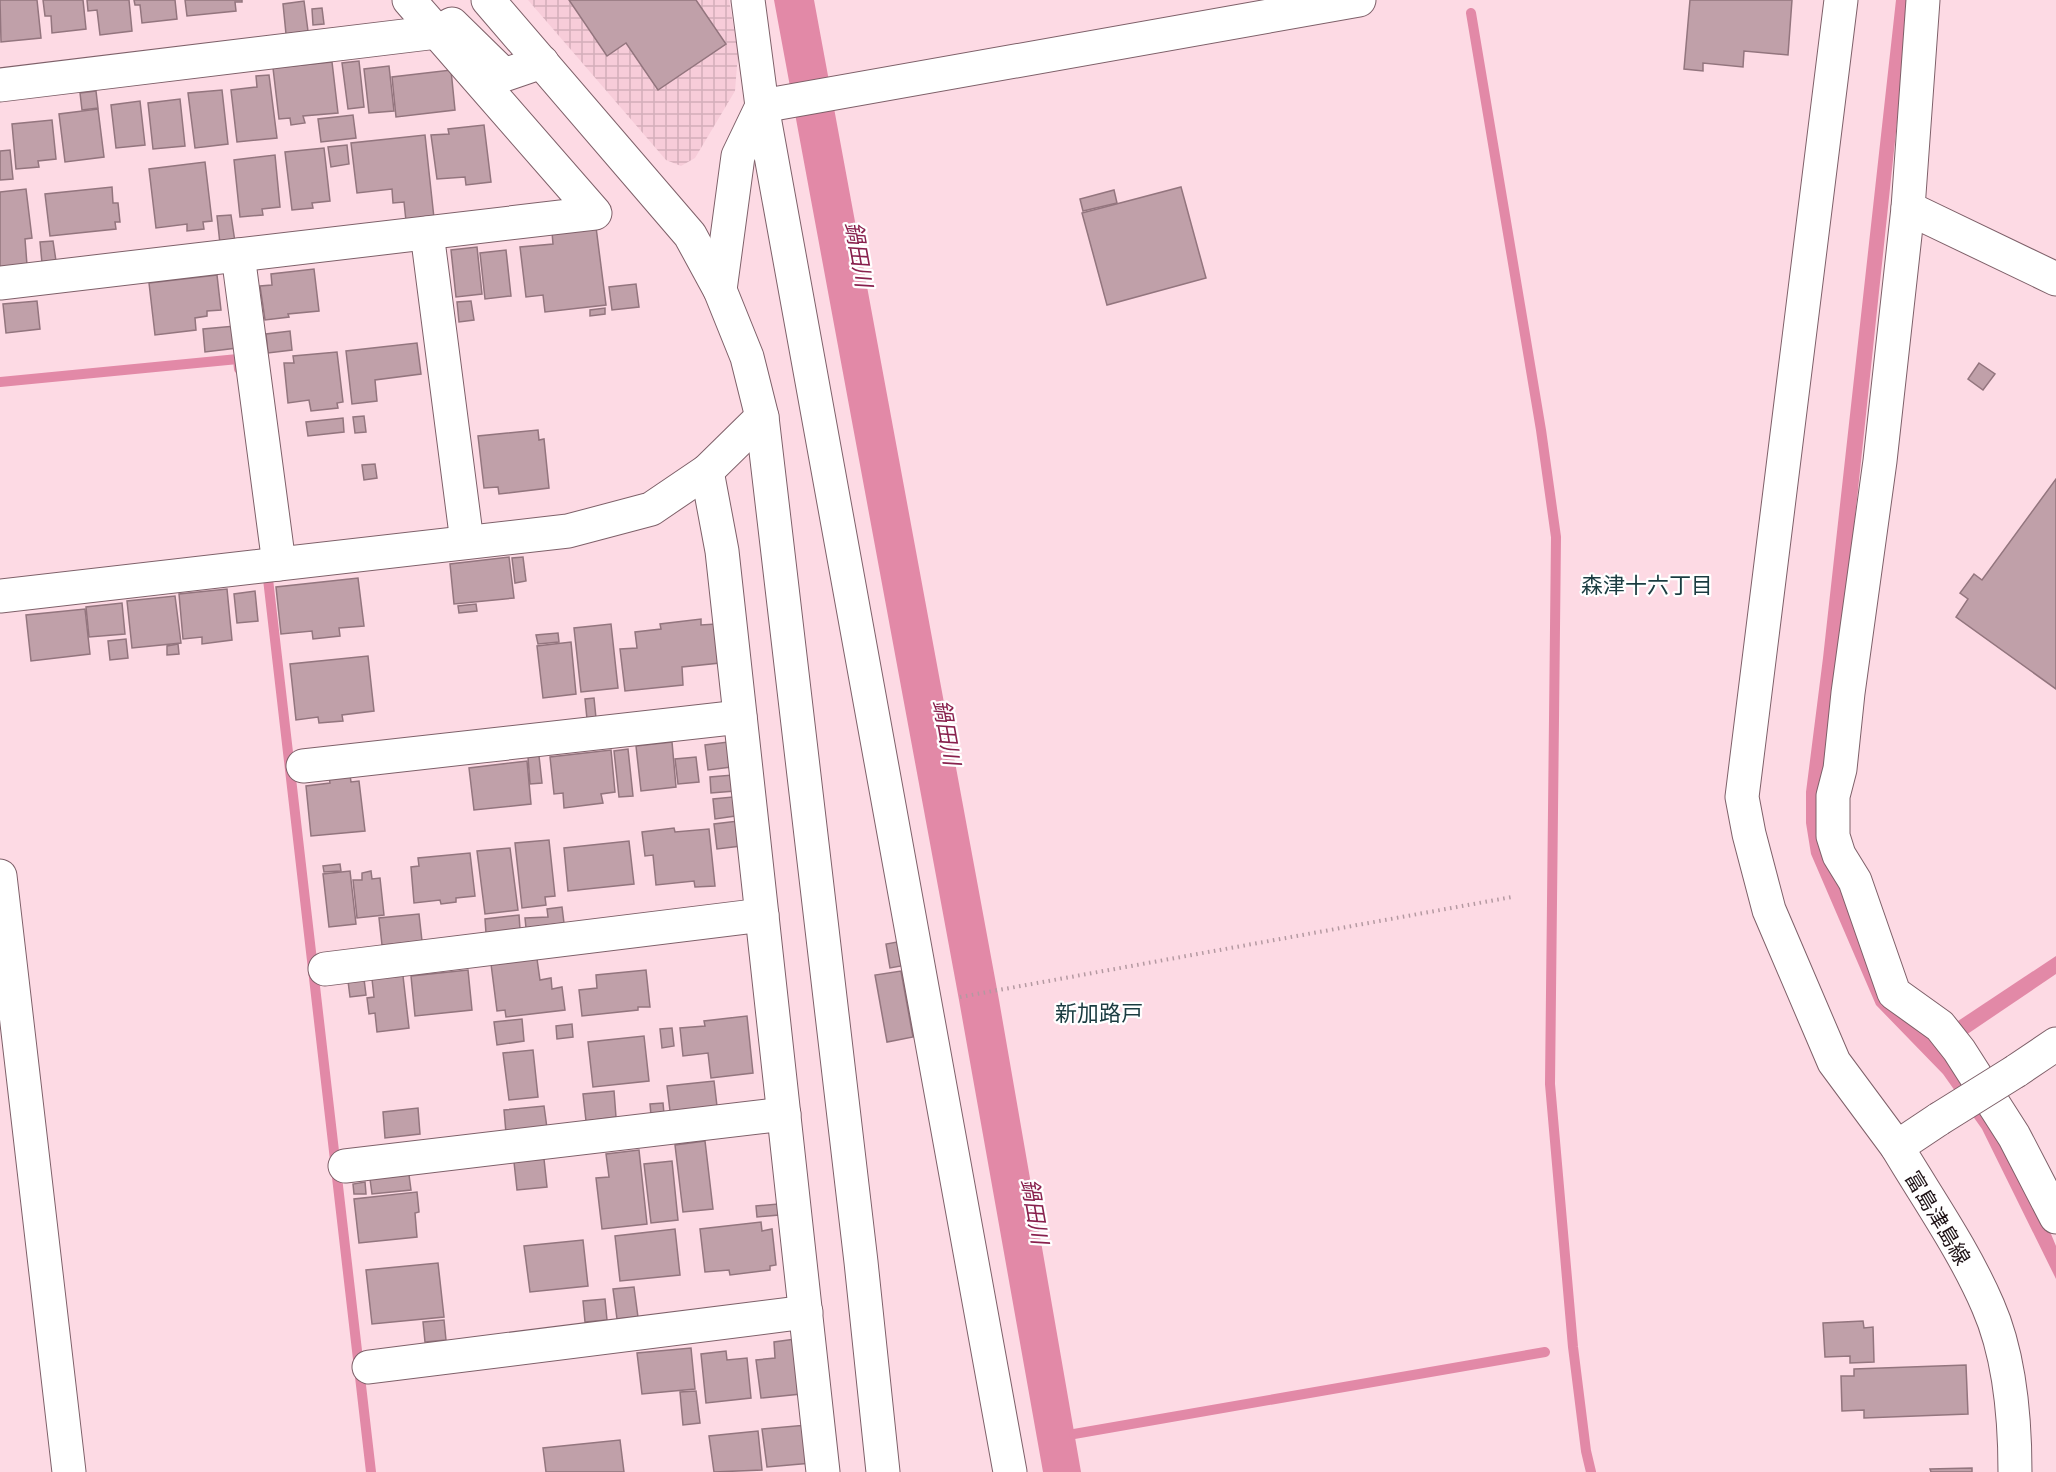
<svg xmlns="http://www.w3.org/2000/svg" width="2056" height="1472" font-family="Georgia,'Noto Sans JP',serif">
  <defs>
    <pattern id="industrial-grid" width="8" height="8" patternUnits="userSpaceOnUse" patternTransform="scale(1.5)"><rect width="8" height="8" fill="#f7ccd9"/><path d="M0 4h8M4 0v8" fill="none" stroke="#d3aeba"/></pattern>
  </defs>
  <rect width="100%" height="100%" fill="#fddae4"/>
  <!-- industrial -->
  <polygon fill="url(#industrial-grid)" points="528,0 729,0 738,53 735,91 695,158 681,166 666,160"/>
  <!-- water -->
  <g fill="#e289a7">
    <polygon points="774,0 814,0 999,1000 1081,1472 1043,1472 959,1000"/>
    <polygon points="1896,0 1910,0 1828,772 1823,836 1934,1038 1993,1123 2051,1234 2056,1246 2056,1279 1982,1129 1943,1074 1876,1005 1811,854 1806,823 1806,792 1823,658"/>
    <polygon points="2056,956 2056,974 1966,1035 1958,1021"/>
  </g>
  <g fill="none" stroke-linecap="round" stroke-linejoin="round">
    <!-- stream -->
    <g stroke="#e289a7" stroke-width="10">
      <polyline points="1471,13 1541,430 1556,537 1550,1084 1573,1347 1586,1451 1591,1472"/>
      <polyline points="0,382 238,359 239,369"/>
      <polyline points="268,579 371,1472"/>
      <polyline points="1074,1434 1545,1352"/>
    </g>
  </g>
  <!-- building -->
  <g fill="#c0a0a9" stroke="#93757e" stroke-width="1.5">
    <polygon points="0,0 37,0 41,38 1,42"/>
    <polygon points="43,0 83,0 86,29 52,33 51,16 45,16"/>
    <polygon points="87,0 129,0 132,31 100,35 97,10 88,11"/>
    <polygon points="134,0 175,0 177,19 142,23 140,5 135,5"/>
    <polygon points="185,0 242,0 242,2 235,2 236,11 187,16"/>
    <polygon points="569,0 696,0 726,44 658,90 626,43 607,56"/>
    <polygon points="1690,0 1792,0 1788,55 1744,51 1743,67 1703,63 1703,71 1684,69"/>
    <polygon points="304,1 308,31 286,34 283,4"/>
    <polygon points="322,8 324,24 313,25 312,9"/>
    <polygon points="359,61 364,107 348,109 342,63"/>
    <polygon points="332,62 338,113 303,116 305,123 291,125 290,118 279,119 273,68"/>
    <polygon points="389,66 394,111 369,113 364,69"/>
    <polygon points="451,70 455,110 396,117 392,77"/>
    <polygon points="269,75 277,138 237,142 231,90 257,87 256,76"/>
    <polygon points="222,90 228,144 195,148 188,93"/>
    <polygon points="96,91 98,108 82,110 80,93"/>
    <polygon points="180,99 185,146 153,149 148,103"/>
    <polygon points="140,101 145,145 116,148 111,105"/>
    <polygon points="98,109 104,157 65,162 59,114"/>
    <polygon points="353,115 356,138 321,142 318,119"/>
    <polygon points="52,120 56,159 38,161 39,167 16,169 12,124"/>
    <polygon points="484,125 491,182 466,185 465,177 437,179 431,135 449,134 448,129"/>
    <polygon points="425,135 434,218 406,221 404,202 393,203 392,189 357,193 351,143"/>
    <polygon points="347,145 349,164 331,167 328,147"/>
    <polygon points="324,148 330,201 312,203 313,208 292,210 285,152"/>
    <polygon points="10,150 13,179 0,180 0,151"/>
    <polygon points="275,155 280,207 262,209 263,215 240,217 234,160"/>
    <polygon points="205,162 212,221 203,222 204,229 187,231 187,224 156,228 149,169"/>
    <polygon points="112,187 113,203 118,203 120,222 115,222 116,229 50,236 45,194"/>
    <polygon points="1181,187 1206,278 1107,305 1082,213"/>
    <polygon points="26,189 32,238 25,239 27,265 0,268 0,192"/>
    <polygon points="1114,190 1117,203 1083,211 1080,199"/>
    <polygon points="231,215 235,242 220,244 217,216"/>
    <polygon points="596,227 606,305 545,312 543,295 526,297 520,247 553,244 552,232"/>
    <polygon points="53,241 56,261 42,263 40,242"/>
    <polygon points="477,247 482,294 456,297 451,250"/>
    <polygon points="506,250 511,296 485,299 480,253"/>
    <polygon points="314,269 319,311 288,314 289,317 265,320 260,286 272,285 271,274"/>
    <polygon points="217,275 221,310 207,311 207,316 195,318 196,330 155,335 149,283"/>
    <polygon points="636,284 639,307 612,310 609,287"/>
    <polygon points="37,301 40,329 6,333 3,304"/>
    <polygon points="471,301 474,320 459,322 457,302"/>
    <polygon points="605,308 605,314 590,316 590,310"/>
    <polygon points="235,326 237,348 205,352 203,329"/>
    <polygon points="290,331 292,350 268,353 266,334"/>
    <polygon points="417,343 421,374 375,380 377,401 352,404 346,351"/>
    <polygon points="337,352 343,402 337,403 338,408 311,411 309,400 288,403 284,363 294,363 293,356"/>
    <polygon points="1979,363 1995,374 1983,390 1968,379"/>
    <polygon points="364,416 366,432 355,433 353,417"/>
    <polygon points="343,418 344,432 308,436 306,422"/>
    <polygon points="538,430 539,440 544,439 549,488 499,494 498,487 484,488 478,436"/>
    <polygon points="375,464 377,478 364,480 362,465"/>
    <polygon points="2056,479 2056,689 1956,617 1968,599 1960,593 1974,574 1982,580"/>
    <polygon points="509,557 514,598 454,604 450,564"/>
    <polygon points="523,557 526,581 515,583 512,558"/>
    <polygon points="358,578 364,626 339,628 340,636 313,639 312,631 281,634 276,587"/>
    <polygon points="227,589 232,640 202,644 202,637 183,639 179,594"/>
    <polygon points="255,591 258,621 237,623 234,594"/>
    <polygon points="175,596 181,643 132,648 127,601"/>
    <polygon points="122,603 125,634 89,637 86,607"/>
    <polygon points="476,604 477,611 459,613 458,606"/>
    <polygon points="85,609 90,654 31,661 26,615"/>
    <polygon points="701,619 701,625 716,624 720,663 682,667 683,685 625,691 620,649 637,648 635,632 661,629 660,624"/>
    <polygon points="611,624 618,688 581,692 574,628"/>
    <polygon points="558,633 559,642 538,644 536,635"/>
    <polygon points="126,639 128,658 110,660 108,641"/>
    <polygon points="571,642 576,694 543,698 537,646"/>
    <polygon points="178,644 179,654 167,655 167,646"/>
    <polygon points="368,656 374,711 342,715 343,721 319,723 318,717 296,720 290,664"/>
    <polygon points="594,698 596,718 587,719 585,699"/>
    <polygon points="672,742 676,787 641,791 636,746"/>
    <polygon points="728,742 731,767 708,770 705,745"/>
    <polygon points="628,749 633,796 619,797 614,751"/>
    <polygon points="611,750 615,792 601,794 603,803 564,808 563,793 554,794 550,757"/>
    <polygon points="539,756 542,783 530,784 528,757"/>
    <polygon points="696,757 699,782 678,784 675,759"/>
    <polygon points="527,761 531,804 474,810 469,768"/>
    <polygon points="350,775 351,782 359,781 365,831 311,836 306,786 330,783 329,777"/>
    <polygon points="733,775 735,791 711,793 710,777"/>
    <polygon points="733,797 735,816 715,819 713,799"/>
    <polygon points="738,821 741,846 717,849 714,824"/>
    <polygon points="674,828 675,832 709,829 715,886 695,887 694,881 656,885 653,855 645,856 642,832"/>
    <polygon points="549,840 555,896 545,897 546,905 522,908 515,843"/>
    <polygon points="629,841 634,884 568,891 564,848"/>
    <polygon points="510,848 518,910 485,914 477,851"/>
    <polygon points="470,853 475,896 456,898 456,902 441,904 440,900 414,903 411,867 419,866 418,858"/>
    <polygon points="340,864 341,871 324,872 323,866"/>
    <polygon points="350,871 356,924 329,927 323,874"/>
    <polygon points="371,871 372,879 380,878 384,915 357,918 353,880 362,880 362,873"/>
    <polygon points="562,907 564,923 526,928 525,918 548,917 547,909"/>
    <polygon points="419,914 422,941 382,945 379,918"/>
    <polygon points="519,915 520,929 486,933 485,919"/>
    <polygon points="897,942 901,966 890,968 886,944"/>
    <polygon points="537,959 540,980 551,978 552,989 562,987 565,1010 506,1017 505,1010 497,1011 491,964"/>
    <polygon points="468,970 472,1010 415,1016 411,976"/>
    <polygon points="646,970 650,1007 638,1007 638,1010 582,1016 579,990 597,988 596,975"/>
    <polygon points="901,971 913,1037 887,1042 875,975"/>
    <polygon points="403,976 409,1028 377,1032 375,1013 369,1014 367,998 374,997 372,979"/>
    <polygon points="364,979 366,995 350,997 348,981"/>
    <polygon points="747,1016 753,1073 711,1078 708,1053 683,1056 680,1028 705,1026 704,1021"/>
    <polygon points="522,1019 524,1041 497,1045 494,1022"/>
    <polygon points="572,1024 573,1037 557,1039 556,1026"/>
    <polygon points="672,1028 674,1046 662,1048 660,1029"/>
    <polygon points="644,1036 649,1081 593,1087 588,1042"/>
    <polygon points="533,1050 538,1097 509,1100 503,1053"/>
    <polygon points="714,1081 717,1106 670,1111 667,1086"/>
    <polygon points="614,1091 616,1117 586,1121 583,1094"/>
    <polygon points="663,1103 664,1114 651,1115 650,1104"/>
    <polygon points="544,1106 547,1128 506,1133 504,1110"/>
    <polygon points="418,1108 420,1134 385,1138 383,1112"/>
    <polygon points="705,1141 713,1209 683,1212 675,1145"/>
    <polygon points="639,1150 647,1224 602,1229 596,1178 609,1177 606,1154"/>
    <polygon points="544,1159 547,1187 517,1190 514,1162"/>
    <polygon points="672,1161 678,1220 651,1223 644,1164"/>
    <polygon points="409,1175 411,1190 372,1194 370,1179"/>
    <polygon points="365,1182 366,1194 354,1194 353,1184"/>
    <polygon points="417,1192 419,1212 415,1213 417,1237 359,1243 354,1199"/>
    <polygon points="778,1204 779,1215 757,1217 756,1206"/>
    <polygon points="761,1222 762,1231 772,1229 776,1265 770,1266 770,1270 730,1275 729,1270 705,1272 700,1229"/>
    <polygon points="675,1229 680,1275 620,1281 615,1236"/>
    <polygon points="583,1240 588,1286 530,1292 524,1246"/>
    <polygon points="438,1263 444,1317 372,1324 366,1270"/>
    <polygon points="634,1287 638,1317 617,1319 613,1289"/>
    <polygon points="605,1299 607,1320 585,1322 583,1301"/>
    <polygon points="444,1320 446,1340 425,1342 423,1322"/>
    <polygon points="1863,1321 1864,1328 1873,1327 1874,1362 1850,1363 1850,1356 1825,1357 1823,1323"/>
    <polygon points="795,1339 801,1394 761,1398 756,1360 775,1358 774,1342"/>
    <polygon points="691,1348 695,1389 642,1394 637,1353"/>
    <polygon points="726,1351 727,1360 747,1358 751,1398 706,1403 701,1354"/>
    <polygon points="1966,1365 1968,1414 1864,1418 1864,1410 1842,1411 1841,1376 1854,1376 1854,1369"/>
    <polygon points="696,1391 700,1423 683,1425 680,1392"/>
    <polygon points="807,1425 812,1463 767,1467 762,1429"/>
    <polygon points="758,1431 762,1470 714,1472 709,1436"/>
    <polygon points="620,1440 624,1472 546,1472 543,1448"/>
    <polygon points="1972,1468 1972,1472 1931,1472 1930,1469"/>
  </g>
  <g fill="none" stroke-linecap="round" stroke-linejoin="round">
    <!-- street casing -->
    <g stroke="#7e6069" stroke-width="35">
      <g id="street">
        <polyline points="748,0 762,106 1010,1472"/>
        <polyline points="1841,0 1742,797 1749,834 1769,910 1834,1062 1897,1147"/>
        <polyline points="1923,0 1908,208 2056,279"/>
        <polyline points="0,85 437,32 452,24 504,75 542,62"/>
        <polyline points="762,106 1359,0"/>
        <polyline points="1908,208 1880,461 1848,693 1840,769 1833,796 1833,836 1839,855 1855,881 1894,993 1940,1026 1959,1050 2014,1136 2056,1217"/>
        <polyline points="427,233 467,542"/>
        <polyline points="238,255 279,564"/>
        <polyline points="0,283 595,213 409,0"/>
        <polyline points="720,290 738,156 762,106"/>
        <polyline points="707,471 722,551 823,1472"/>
        <polyline points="0,596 568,531 651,509 707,471 762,417"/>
        <polyline points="303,766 740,717"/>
        <polyline points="0,876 69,1472"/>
        <polyline points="325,969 762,915"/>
        <polyline points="345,1166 784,1114"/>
        <polyline points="369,1367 806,1312"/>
      </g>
    </g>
    <!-- secondary casing -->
    <g stroke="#7e6069" stroke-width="35">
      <g id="secondary">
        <polyline points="488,0 690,235 720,290 747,357 762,417 861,1262 883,1472"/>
        <polyline points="2016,1071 2056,1044"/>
        <path d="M 1939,1119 L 1897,1147 C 1928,1199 1964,1250 1988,1306 C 2010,1356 2015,1418 2015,1472"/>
      </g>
    </g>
    <!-- path -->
    <polyline stroke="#b499a1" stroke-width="4" stroke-dasharray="1.5 4.5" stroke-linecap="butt" points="960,997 1512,897"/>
    <!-- street -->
    <use href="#street" stroke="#fff" stroke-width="33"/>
    <!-- secondary -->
    <use href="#secondary" stroke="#fff" stroke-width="33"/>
    <!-- secondary-bridge casing -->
    <g stroke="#7e6069" stroke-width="35" stroke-linecap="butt">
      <polyline id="secondary-bridge" points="1939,1119 2016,1071"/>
    </g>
    <!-- secondary-bridge -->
    <use href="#secondary-bridge" stroke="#fff" stroke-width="33"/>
  </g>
  <g text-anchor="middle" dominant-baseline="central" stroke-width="4.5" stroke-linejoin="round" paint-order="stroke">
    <!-- street labels -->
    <g font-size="21" fill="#1e1216" stroke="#fff">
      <text transform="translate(1939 1217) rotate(59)">富島津島線</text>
    </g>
    <!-- water labels -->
    <g font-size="22" font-style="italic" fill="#88204d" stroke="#fff">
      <text transform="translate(861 254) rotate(80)">鍋田川</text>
      <text transform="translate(949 732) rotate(80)">鍋田川</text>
      <text transform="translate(1037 1211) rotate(80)">鍋田川</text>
    </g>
    <!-- neighbourhood labels -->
    <g font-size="22" fill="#1b3c41" stroke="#fff">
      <text x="1647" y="583">森津十六丁目</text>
      <text x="1099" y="1011">新加路戸</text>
    </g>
  </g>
</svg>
